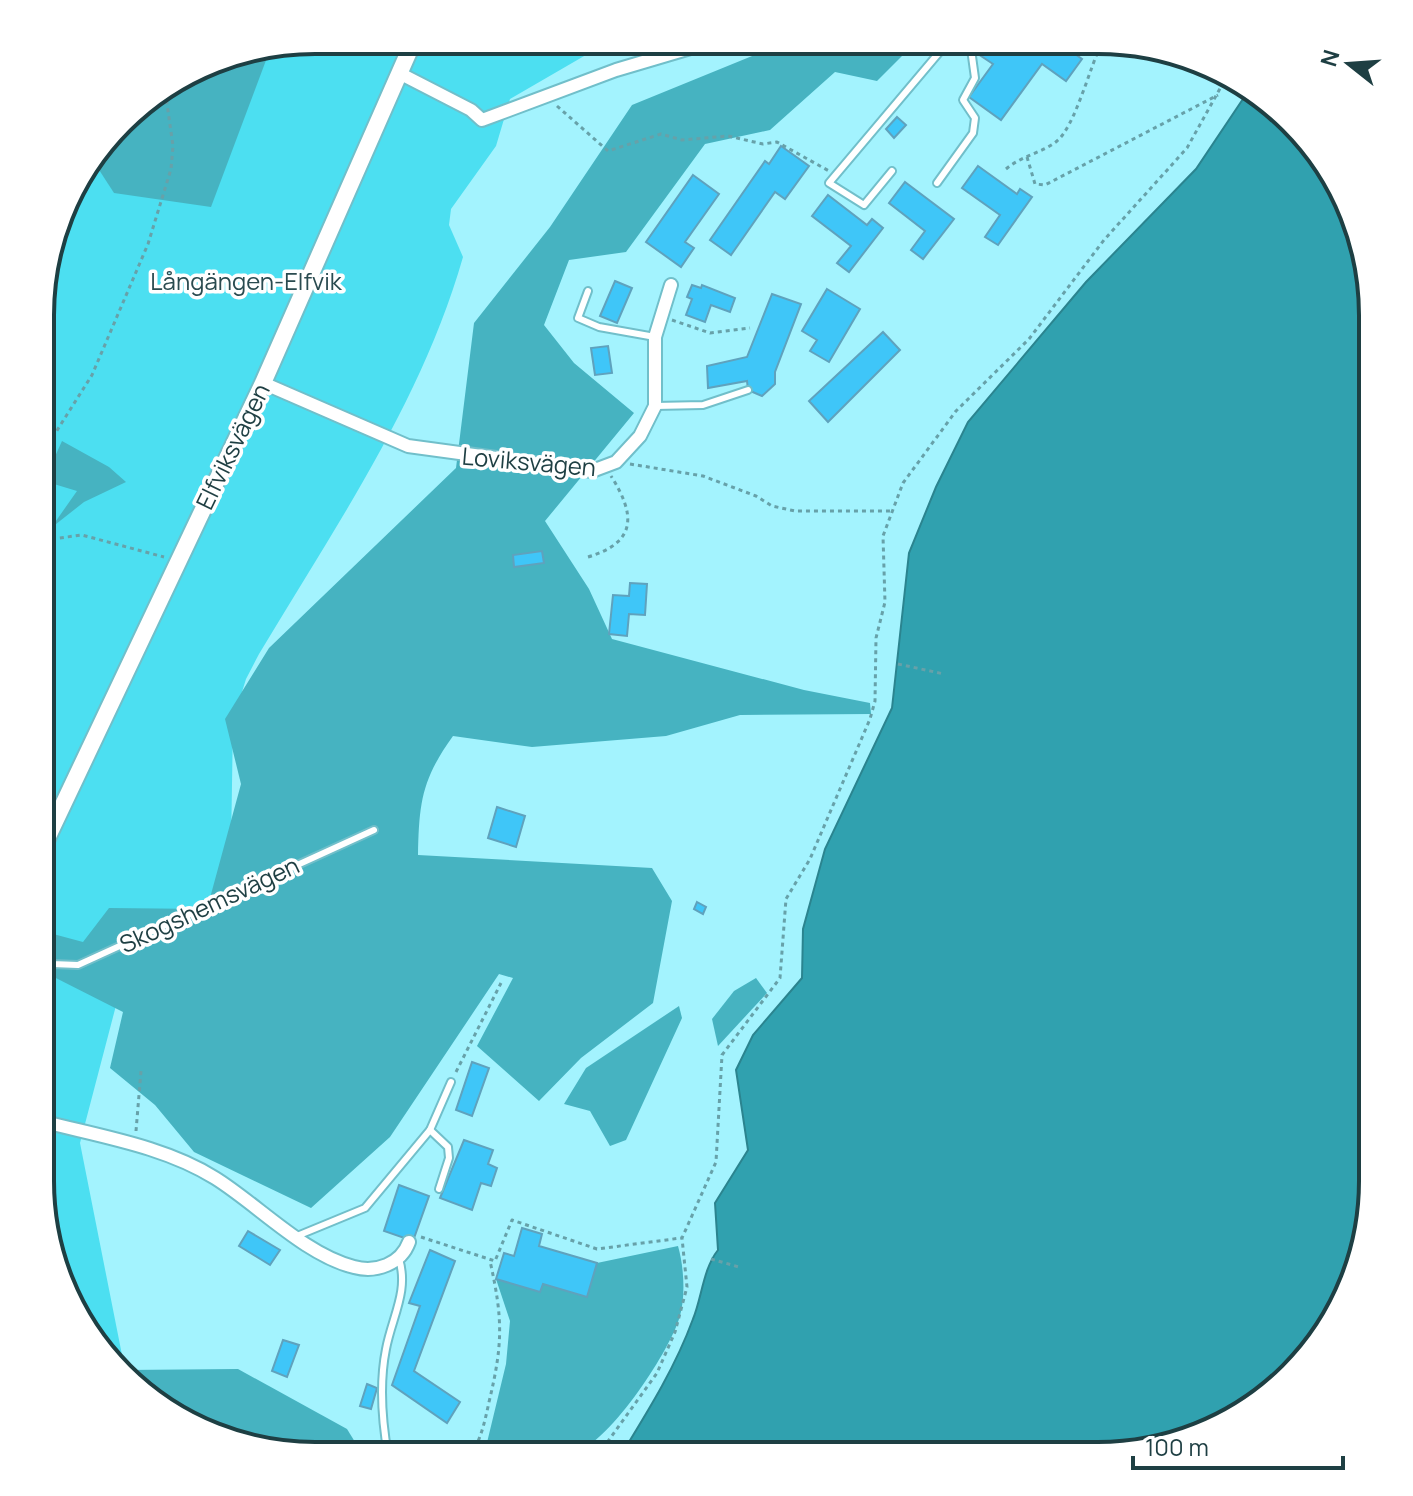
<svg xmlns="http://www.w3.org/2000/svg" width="1413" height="1496" font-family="Manrope,sans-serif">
  <rect width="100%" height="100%" fill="#a3f3fe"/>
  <!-- green -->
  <path fill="#4cdff1" d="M 315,40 L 610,41 L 510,99 L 496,146 L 451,209 L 449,225 L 463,257 C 422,401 335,527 259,654 L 246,679 L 233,721 L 230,911 L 130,952 L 80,1143 L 125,1370 L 87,1334 L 41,1199 L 45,262 L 77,178 L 134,108 L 226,55 Z"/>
  <!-- forest -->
  <g fill="#46b3c1">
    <path d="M 825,41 L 914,44 L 877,81 L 835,72 L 770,130 L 705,144 L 626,252 L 569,260 L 544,325 L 574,363 L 634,413 L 545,521 L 589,589 L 612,639 L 804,690 L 870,703 L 871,714 L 740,715 L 666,736 L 532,747 L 453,736 C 422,779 419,802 418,855 L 652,868 L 672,901 L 653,1003 L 581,1058 L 539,1101 L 477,1046 L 513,978 L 499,974 L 390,1137 L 311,1208 L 194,1152 L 155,1105 L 110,1068 L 123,1012 L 42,971 L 42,931 L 83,942 L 109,908 L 207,909 L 241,784 L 225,719 L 269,648 L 456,468 L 474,323 L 550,227 L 632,105 L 757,54 Z"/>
    <polygon points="271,47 211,207 114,193 92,159 134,108 226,55"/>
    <polygon points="62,441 109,467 126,482 84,502 51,528 77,491 44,481"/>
    <polygon points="756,978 767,993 718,1046 712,1019 734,991"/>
    <polygon points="679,1006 682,1018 626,1140 610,1146 590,1111 564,1104 586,1068"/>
    <path d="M 678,1246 C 684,1267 686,1298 679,1319 C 668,1354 607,1447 570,1455 C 548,1461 508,1455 484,1455 L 506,1364 L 510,1321 L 496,1279 L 540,1292 L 543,1284 L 586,1297 L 597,1263 Z"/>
    <polygon points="238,1369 347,1429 363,1455 297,1455 178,1419 125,1370"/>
  </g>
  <!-- water -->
  <path fill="#30a1af" stroke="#2b848f" stroke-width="2" d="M 1249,90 L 1326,162 L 1372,297 L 1372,1199 L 1336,1318 L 1251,1409 L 1116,1455 L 621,1455 C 648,1411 675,1368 693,1319 C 702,1297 703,1269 718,1250 L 715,1203 L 748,1150 L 736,1070 L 753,1035 L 802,978 L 803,929 L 825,849 L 892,708 L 909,553 L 936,487 L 968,422 L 1086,282 L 1196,169 Z"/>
  <!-- building -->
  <g fill="#3fc6f8" stroke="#5fa2bd" stroke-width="2">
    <polygon points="982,42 1078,42 1071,51 1082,59 1066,81 1042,64 1001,120 969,97 993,64 975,52"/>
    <polygon points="897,117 906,125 894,138 886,129"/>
    <polygon points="781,146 809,166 785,199 775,192 731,255 710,240 765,161 769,164"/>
    <polygon points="978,166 1017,194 1020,189 1032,197 998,245 985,237 1000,215 962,188"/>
    <polygon points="693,175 719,194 685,242 694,248 681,267 646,242"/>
    <polygon points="905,182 954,219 923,259 911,250 925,231 889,203"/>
    <polygon points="828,195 867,225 872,219 883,228 849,272 837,263 851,246 812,216"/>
    <polygon points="615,281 632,288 617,323 600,316"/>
    <polygon points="692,285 701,288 702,285 735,298 730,312 711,305 705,322 686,315 692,299 687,297"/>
    <polygon points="827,289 860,309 829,362 810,351 817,340 802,331"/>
    <polygon points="772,294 801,304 775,372 775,384 762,396 748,390 747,381 708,388 707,366 747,357"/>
    <polygon points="883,332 900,350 828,422 809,401"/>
    <polygon points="608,346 612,373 595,375 591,348"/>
    <polygon points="542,551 544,563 514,567 513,555"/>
    <polygon points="630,583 647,584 645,615 629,614 627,636 609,634 613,595 629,596"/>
    <polygon points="497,807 525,816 516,847 488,838"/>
    <polygon points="697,902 706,907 703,914 694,909"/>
    <polygon points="472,1062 489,1068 472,1116 456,1110"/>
    <polygon points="464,1140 493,1150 488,1164 497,1168 491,1186 481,1183 472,1210 440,1198"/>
    <polygon points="399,1185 429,1196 413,1241 384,1231"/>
    <polygon points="522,1228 542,1234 539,1246 597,1263 587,1297 543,1284 540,1292 496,1279 504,1253 514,1256"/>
    <polygon points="248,1231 280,1250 270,1265 239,1246"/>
    <polygon points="430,1250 455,1261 414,1371 460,1402 447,1423 392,1385 420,1306 409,1303"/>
    <polygon points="283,1340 299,1345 287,1377 272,1371"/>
    <polygon points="367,1384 377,1388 371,1409 360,1406"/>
  </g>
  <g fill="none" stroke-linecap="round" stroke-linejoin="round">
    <!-- service casing -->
    <g stroke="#71bfca" stroke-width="10">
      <g id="service">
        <polyline points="892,171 864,205 829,183 948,42"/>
        <polyline points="937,183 973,133 975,118 963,100 975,78 970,42"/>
        <polyline points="588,291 578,318 599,327 655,337"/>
        <polyline points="655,406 703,405 748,390"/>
        <polyline points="42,958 52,964 78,965 374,830"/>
        <polyline points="430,1130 448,1147 449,1158 439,1189"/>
        <polyline points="297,1236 365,1208 430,1130 451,1082"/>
        <path d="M 388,1455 C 382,1421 379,1384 386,1349 C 392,1317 409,1291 399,1259"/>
      </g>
    </g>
    <!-- minor casing -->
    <g stroke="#71bfca" stroke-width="16">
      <g id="minor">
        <polyline points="399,73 471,110 482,120 616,70 714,41"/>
        <polyline points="263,383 408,446 592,471 616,462 640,436 655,406 655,337 671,285"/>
        <path d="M 41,1121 C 98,1136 164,1146 215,1178 C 257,1204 305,1255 354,1267 C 376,1273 401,1264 409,1242"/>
      </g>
    </g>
    <!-- tertiary casing -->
    <g stroke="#71bfca" stroke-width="20">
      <polyline id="tertiary" points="42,849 263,383 414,40"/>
    </g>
    <!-- path -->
    <g stroke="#67a1a9" stroke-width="3" stroke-dasharray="4 4" stroke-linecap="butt">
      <polyline points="557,106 608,151 661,134 682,140 728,136 763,144 777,142 829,171"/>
      <polyline points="1027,157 1035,184 1045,185 1218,95"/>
      <path d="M 1006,169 C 1021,156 1042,153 1057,141 C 1075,126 1090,67 1102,42"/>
      <polyline points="672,320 710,333 750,328"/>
      <polyline points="44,451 92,375 148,244 171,169 173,146 165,90"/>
      <polyline points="630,464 703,476 756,496 772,506 795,511 890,511"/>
      <polyline points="44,540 82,535 164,557"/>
      <path d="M 588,557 C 638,542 635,514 611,476"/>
      <polyline points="898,664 944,674"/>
      <polyline points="456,1072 501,983"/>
      <polyline points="136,1131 141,1071"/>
      <polyline points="421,1237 495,1261 512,1220 597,1249 681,1238"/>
      <polyline points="711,1259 739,1267"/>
      <path d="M 471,1455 C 481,1439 485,1421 489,1402 C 503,1344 503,1319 490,1261"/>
      <polyline points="598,1455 657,1373 675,1332 687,1287 682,1238 716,1162 722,1055 780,978 786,899 810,859 870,719 875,701 876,638 885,602 883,536 903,483 956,411 1029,339 1104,240 1187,148 1228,74"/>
    </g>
    <!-- service -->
    <use href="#service" stroke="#fff" stroke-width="6"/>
    <!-- minor -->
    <use href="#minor" stroke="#fff" stroke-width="12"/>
    <!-- tertiary -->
    <use href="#tertiary" stroke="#fff" stroke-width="16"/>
  </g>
  <g text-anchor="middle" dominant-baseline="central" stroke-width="7" stroke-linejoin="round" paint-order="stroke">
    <!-- park labels -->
    <g font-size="24" fill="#2a4b50" stroke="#fff">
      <text x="246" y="280">Långängen-Elfvik</text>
    </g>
    <!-- street labels -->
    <g font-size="24" fill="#1e3f43" stroke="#fff">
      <text transform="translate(232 446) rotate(-64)">Elfviksvägen</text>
      <text transform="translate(529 461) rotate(5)">Loviksvägen</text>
      <text transform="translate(209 904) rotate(-25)">Skogshemsvägen</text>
    </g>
  </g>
  <!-- crop -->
  <path d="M0 0H1413V1496H0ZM315 54H1098A261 261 0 0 1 1359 315V1181A261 261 0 0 1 1098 1442H315A261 261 0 0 1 54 1181V315A261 261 0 0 1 315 54Z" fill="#fff" fill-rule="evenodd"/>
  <path fill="none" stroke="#1e3f43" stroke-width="4" d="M315 54H1098A261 261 0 0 1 1359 315V1181A261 261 0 0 1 1098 1442H315A261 261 0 0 1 54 1181V315A261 261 0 0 1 315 54Z"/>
  <!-- north arrow -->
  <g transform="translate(1349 64) rotate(287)" stroke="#ffffff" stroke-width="6" paint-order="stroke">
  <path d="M0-6L14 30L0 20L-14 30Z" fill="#1e3f43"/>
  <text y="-12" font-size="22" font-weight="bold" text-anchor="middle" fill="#1e3f43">N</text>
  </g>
  <!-- scale -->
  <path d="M1133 1456v12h210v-12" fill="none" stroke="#1e3f43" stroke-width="4"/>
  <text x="1145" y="1456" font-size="24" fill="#1e3f43" stroke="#ffffff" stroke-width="6" paint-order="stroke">100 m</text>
</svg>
